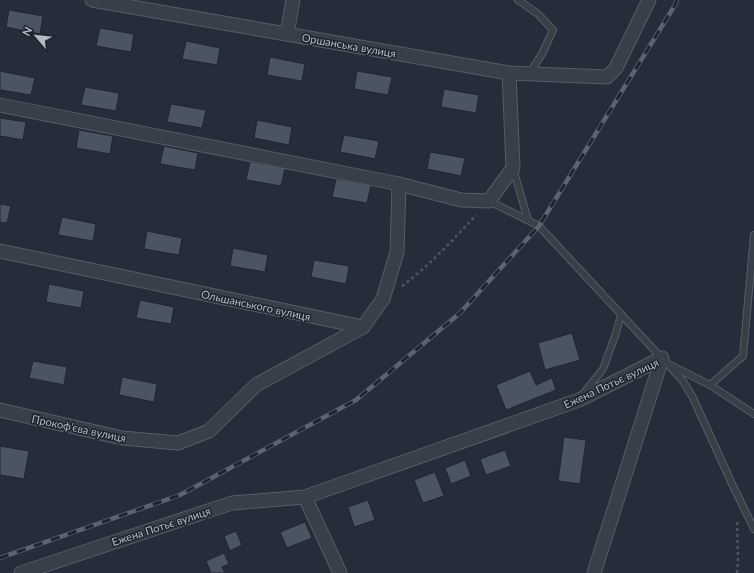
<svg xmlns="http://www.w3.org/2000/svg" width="754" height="573" font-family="Lato,sans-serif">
  <rect width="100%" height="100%" fill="#242d39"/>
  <!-- building -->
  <g fill="#4a5462" stroke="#1f2630">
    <polygon points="9,10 43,16 40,34 6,27"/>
    <polygon points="100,28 134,34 131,52 96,46"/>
    <polygon points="186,41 220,48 217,65 182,59"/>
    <polygon points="270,57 305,64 302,81 267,75"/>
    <polygon points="0,71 35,78 31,95 0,90"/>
    <polygon points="357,71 392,77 388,95 354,89"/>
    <polygon points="85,87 119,93 116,111 81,105"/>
    <polygon points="444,89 479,95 476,113 441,107"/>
    <polygon points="171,104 206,110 202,128 167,122"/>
    <polygon points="0,118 26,122 23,140 0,136"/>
    <polygon points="257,120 292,127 289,145 254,138"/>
    <polygon points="79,130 113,136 110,154 76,148"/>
    <polygon points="344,135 379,141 375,159 340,152"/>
    <polygon points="164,146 198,153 195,170 160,164"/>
    <polygon points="430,152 465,158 461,176 427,169"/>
    <polygon points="250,162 285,168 281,186 246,180"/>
    <polygon points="336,179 371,185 367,203 332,197"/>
    <polygon points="0,204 11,206 7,223 0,222"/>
    <polygon points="62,217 96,224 93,241 58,235"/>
    <polygon points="147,231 182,238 179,255 144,249"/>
    <polygon points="233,248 268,255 265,272 230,266"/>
    <polygon points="314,260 349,266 346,284 311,277"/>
    <polygon points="49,284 84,291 81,308 46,302"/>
    <polygon points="140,300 174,307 171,324 136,318"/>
    <polygon points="572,333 580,360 545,370 538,343"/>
    <polygon points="33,361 67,367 64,385 29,378"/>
    <polygon points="530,371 536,385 552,378 556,390 506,410 496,385"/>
    <polygon points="122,377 157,384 154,402 119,395"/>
    <polygon points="564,437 586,440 580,484 558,481"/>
    <polygon points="0,446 29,451 24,479 0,475"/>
    <polygon points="505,450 511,466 486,475 480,459"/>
    <polygon points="465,460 471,476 451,484 445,468"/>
    <polygon points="435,472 444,496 423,503 414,480"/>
    <polygon points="368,500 375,520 354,527 348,507"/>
    <polygon points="305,522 312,538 287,548 280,532"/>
    <polygon points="236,531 242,545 230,551 224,536"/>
    <polygon points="224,553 229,564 222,567 225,573 211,573 206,561"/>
  </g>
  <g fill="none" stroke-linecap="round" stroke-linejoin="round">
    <!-- service casing -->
    <g stroke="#565d67" stroke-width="8">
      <g id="service">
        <polyline points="518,0 538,14 553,30 542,54 529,74"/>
        <polyline points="513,168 528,220"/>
        <polyline points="489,201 539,226 683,381 693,398 733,486 754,529"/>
        <polyline points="754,235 743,356 710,385 754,414"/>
        <polyline points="670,365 710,385"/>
        <polyline points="583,394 603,369 615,336 621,315"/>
      </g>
    </g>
    <!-- minor casing -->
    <g stroke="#565d67" stroke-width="15">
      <g id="minor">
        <polyline points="92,0 509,73 607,77 616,68 649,0"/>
        <polyline points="287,34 293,0"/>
        <polyline points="0,105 399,184"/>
        <polyline points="0,251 363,327 383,299 397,252 399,184 461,200 489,201 513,168 509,73"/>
        <polyline points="0,410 122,438 178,443 209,431 256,385 363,327"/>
        <polyline points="305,497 340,573"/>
        <polyline points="21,573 232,503 305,497 579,400 662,358 594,573"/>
      </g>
    </g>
    <!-- path -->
    <g stroke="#47585b" stroke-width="2.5" stroke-dasharray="3 3" stroke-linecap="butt">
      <path d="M 402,286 C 429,266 454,239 476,215"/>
      <polyline points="737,573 738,560 737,520"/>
    </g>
    <!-- service -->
    <use href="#service" stroke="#373f49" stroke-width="6"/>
    <!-- minor -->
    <use href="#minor" stroke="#373f49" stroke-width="13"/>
    <!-- rail casing -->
    <g stroke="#5a6370" stroke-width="4.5">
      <polyline id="rail" points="0,558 180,495 356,400 460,313 539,226 675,5 677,0"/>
    </g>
    <!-- rail -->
    <use href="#rail" stroke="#1d242e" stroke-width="3" stroke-dasharray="9" stroke-linecap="butt"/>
  </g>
  <g text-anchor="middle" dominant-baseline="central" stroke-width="3" stroke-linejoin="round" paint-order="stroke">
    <!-- street labels -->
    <g font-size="11" fill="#b3bac5" stroke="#1d242e">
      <text transform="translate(349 45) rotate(10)">Оршанська вулиця</text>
      <text transform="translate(256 305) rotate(12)">Ольшанського вулиця</text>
      <text transform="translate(611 383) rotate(-25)">Ежена Потьє вулиця</text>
      <text transform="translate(79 428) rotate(12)">Прокоф’єва вулиця</text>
      <text transform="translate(161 526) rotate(-18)">Ежена Потьє вулиця</text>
    </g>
  </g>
  <!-- north arrow -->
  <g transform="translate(36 36) rotate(298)" stroke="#1d242e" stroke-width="3" paint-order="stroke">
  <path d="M0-3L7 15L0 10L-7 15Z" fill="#b3bac5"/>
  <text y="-6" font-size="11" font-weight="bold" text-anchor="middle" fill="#b3bac5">N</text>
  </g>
</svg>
